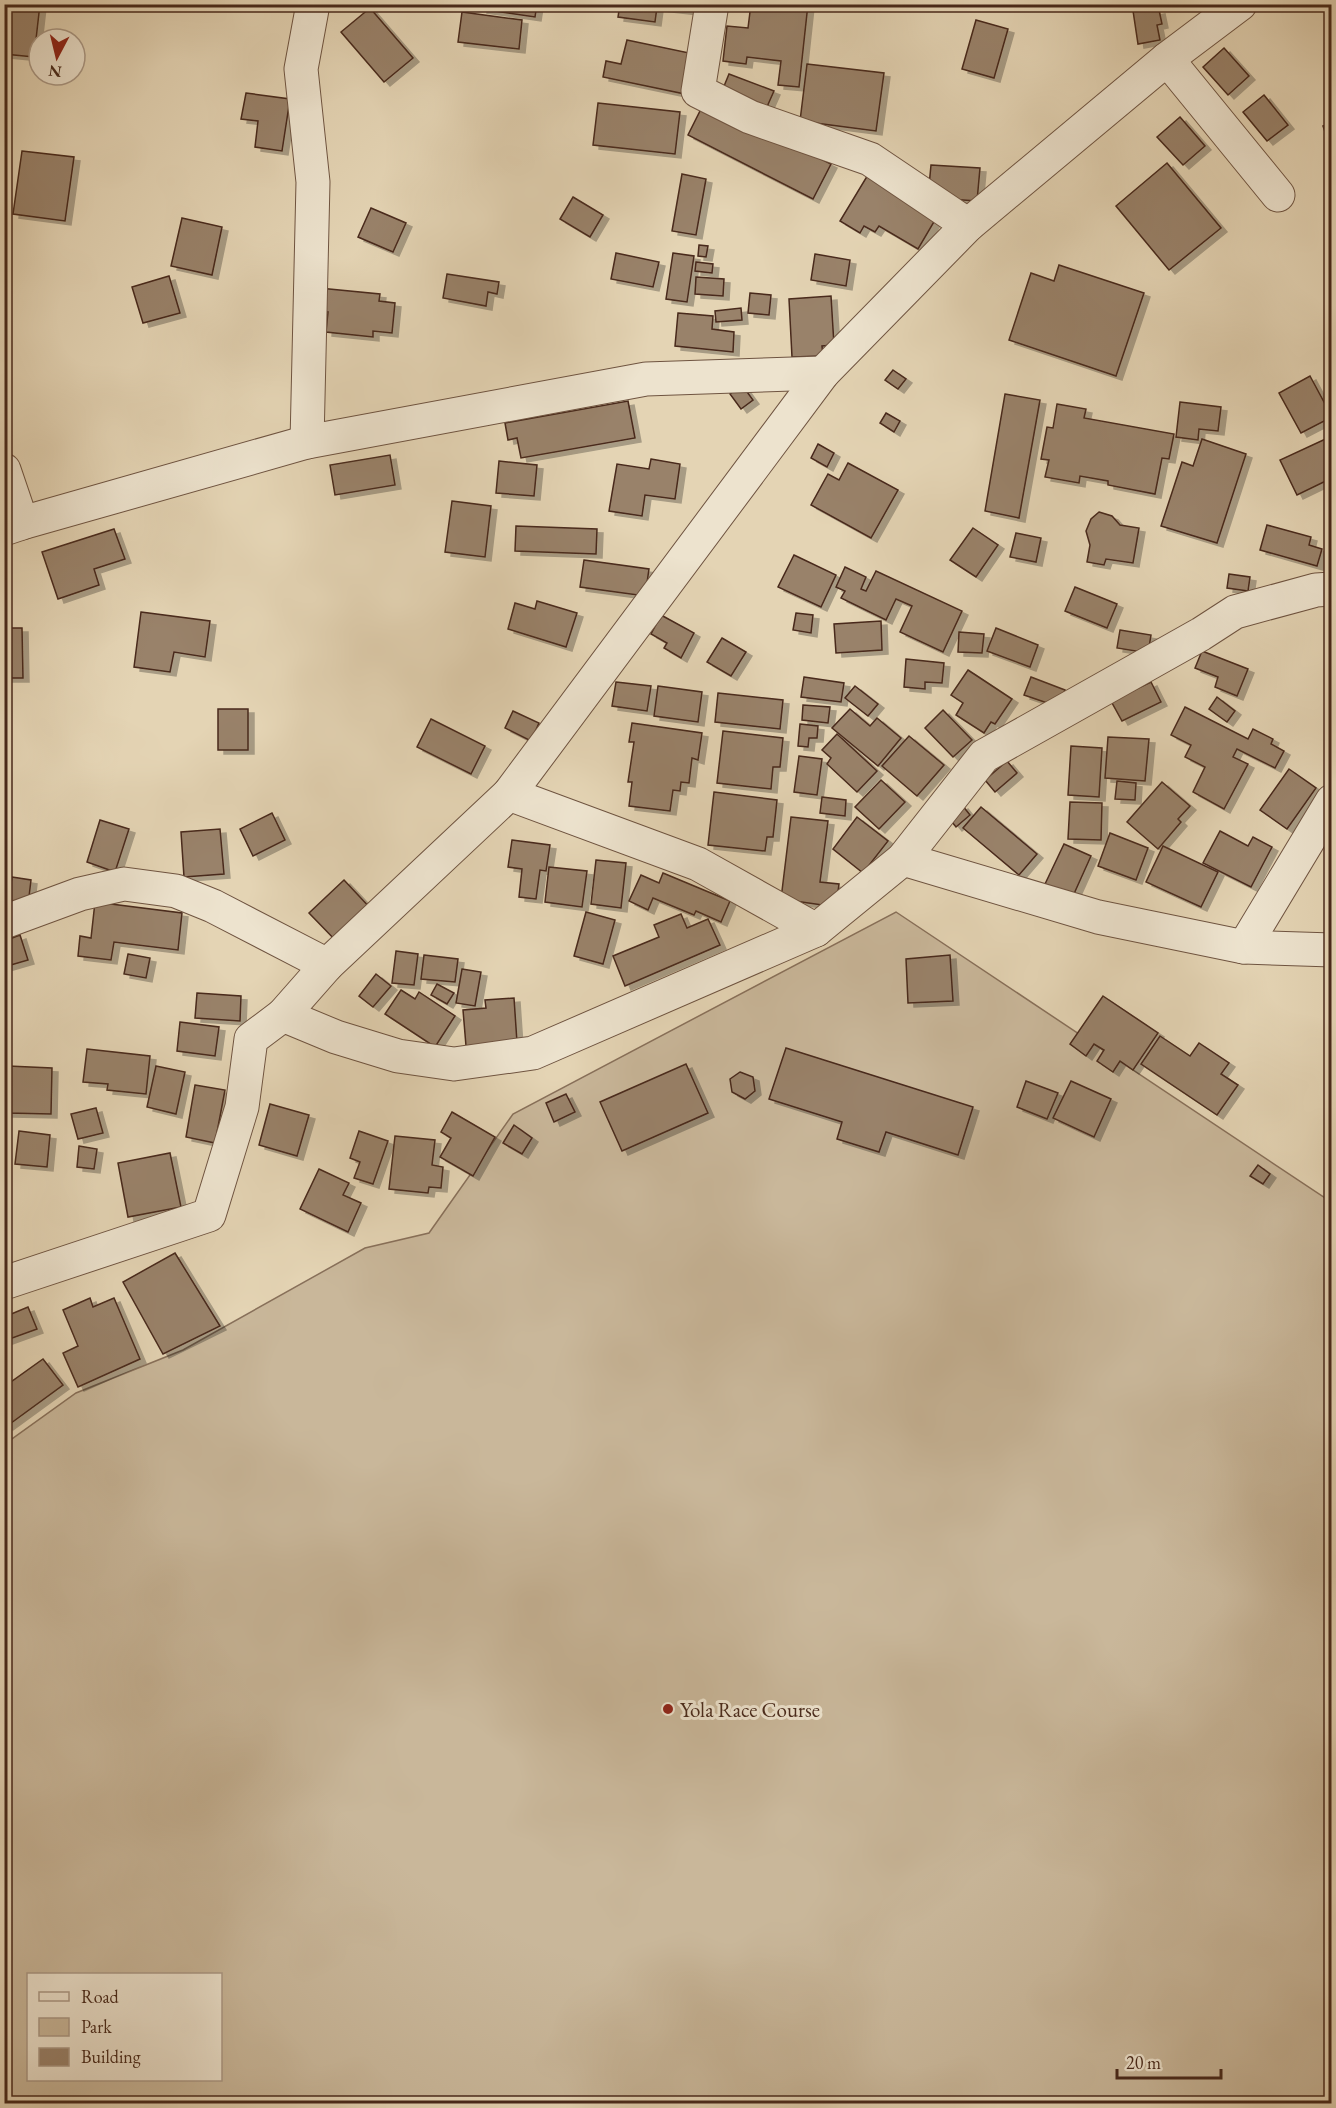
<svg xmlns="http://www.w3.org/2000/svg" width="1336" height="2108" font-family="'EB Garamond',serif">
  <defs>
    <filter id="shadow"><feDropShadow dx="6" dy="4" stdDeviation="0" flood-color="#0004"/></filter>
  </defs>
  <rect width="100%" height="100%" fill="#e4d4b4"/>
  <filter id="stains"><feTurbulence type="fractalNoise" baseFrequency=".00333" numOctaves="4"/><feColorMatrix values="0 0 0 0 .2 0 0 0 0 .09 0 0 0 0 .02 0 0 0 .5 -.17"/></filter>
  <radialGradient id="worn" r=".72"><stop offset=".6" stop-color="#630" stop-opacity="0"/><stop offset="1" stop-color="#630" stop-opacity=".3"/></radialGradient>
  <!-- green -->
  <path fill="#c9b79a" stroke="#88705a" stroke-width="1.5" fill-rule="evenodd" d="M 896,912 L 1331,1202 L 1331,2103 L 5,2103 L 5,1444 L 76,1393 L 183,1350 L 365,1248 L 429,1233 L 513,1114 ZM 28,1974 L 220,1974 L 220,2080 L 28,2080 Z"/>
  <!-- building -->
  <g fill="#99826b" stroke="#48291b" stroke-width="1.5" filter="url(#shadow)">
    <polygon points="4,4 40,4 34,57 4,54"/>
    <polygon points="482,4 537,4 535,17 481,9"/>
    <polygon points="620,4 702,4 701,12 657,7 655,22 618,17"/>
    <polygon points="751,4 808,4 799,87 778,85 781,61 747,57 746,64 723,61 727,26 748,28"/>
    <polygon points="1132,4 1153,4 1154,11 1159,10 1162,24 1157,25 1160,40 1138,44"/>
    <polygon points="370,8 413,58 384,82 341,32"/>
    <polygon points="462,12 522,20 519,49 458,42"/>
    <polygon points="976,20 1008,29 994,78 962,69"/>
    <polygon points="627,40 694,54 685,94 603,77 606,61 621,64"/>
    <polygon points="1224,48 1249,76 1228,95 1203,67"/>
    <polygon points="807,64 884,73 876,131 800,121"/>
    <polygon points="729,74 774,91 766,109 722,91"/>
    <polygon points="246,93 290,99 282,151 255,147 258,121 241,119"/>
    <polygon points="1264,95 1288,125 1267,141 1243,112"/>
    <polygon points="705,101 831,164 813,199 688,135"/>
    <polygon points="598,103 680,112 675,154 593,145"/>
    <polygon points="1180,117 1205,146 1183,165 1157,137"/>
    <polygon points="1332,123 1332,152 1323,126"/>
    <polygon points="22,151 74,157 65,221 13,214"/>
    <polygon points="1167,163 1221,228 1169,270 1116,206"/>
    <polygon points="931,165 980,168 977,201 935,198 929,186"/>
    <polygon points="869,173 938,215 918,249 879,226 875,232 864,226 860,233 840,221"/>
    <polygon points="682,174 706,179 696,235 672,231"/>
    <polygon points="573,197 603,215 590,237 560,219"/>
    <polygon points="371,208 406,223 393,252 358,237"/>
    <polygon points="182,218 222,227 212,275 171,266"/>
    <polygon points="699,245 708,246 706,257 698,256"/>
    <polygon points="616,253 659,262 653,287 611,279"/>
    <polygon points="673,253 694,256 687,302 666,299"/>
    <polygon points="815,254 850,260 846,286 811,280"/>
    <polygon points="696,262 713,264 712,273 695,271"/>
    <polygon points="1059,265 1144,293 1116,376 1009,340 1031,273 1054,281"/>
    <polygon points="447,274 499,282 497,294 488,292 486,306 443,298"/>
    <polygon points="169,276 180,313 143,323 132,287"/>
    <polygon points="696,277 724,279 723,296 695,294"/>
    <polygon points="319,288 380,294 379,301 395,303 392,333 373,331 373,337 326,332 328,312 317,311"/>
    <polygon points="750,293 771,295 769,315 748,313"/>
    <polygon points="831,296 834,345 822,346 823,356 792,357 789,299"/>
    <polygon points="741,308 742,320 716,322 715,311"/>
    <polygon points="678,313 713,316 712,329 734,332 733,352 675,346"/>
    <polygon points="893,370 906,379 898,389 885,380"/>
    <polygon points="1310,376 1332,417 1301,433 1279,393"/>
    <polygon points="742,385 753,400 741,409 730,394"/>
    <polygon points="1005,394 1040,400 1019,518 985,511"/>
    <polygon points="628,401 635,438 521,458 517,438 508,440 505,423"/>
    <polygon points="1180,402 1221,407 1218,431 1199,429 1198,440 1176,437"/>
    <polygon points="1057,404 1086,409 1084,418 1174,434 1169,459 1162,458 1155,494 1108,485 1108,481 1080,476 1079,483 1045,477 1049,460 1041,459 1047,427 1053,428"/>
    <polygon points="886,413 900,421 894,432 880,423"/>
    <polygon points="1332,436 1332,478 1297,495 1280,460"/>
    <polygon points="1202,439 1246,454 1217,543 1161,526 1182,462 1193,466"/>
    <polygon points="818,444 834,453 827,467 811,458"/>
    <polygon points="390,455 395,485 335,495 330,465"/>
    <polygon points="651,459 680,464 675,499 645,495 642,516 609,511 617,464 649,469"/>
    <polygon points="499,461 537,465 534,496 496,493"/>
    <polygon points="848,463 898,490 871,538 811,505 828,474 839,480"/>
    <polygon points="452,501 491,506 485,557 445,552"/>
    <polygon points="1099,512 1112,516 1120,525 1139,528 1133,563 1106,559 1104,565 1087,562 1090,545 1086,531 1091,519"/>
    <polygon points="1267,525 1311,537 1309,545 1322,549 1317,566 1260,550"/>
    <polygon points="516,526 597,529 596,554 515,551"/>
    <polygon points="973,528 998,545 976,577 950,560"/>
    <polygon points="114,529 125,559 94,569 99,585 58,599 42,552"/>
    <polygon points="1016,533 1041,538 1036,562 1010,557"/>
    <polygon points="794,555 836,575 821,607 778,587"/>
    <polygon points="584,560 649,569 645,596 580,587"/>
    <polygon points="845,567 866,577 861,589 866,591 876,571 962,611 943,652 900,632 912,606 896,599 886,620 841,598 845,591 836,587"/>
    <polygon points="1229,574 1250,577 1248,591 1227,588"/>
    <polygon points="1075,587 1117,604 1107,628 1065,611"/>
    <polygon points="537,601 577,613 566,647 508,629 515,603 535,609"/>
    <polygon points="141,612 210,621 205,657 174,652 170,672 134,667"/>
    <polygon points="796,613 813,615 811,633 793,630"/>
    <polygon points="661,615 694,633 681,658 664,648 667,643 651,634"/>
    <polygon points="881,621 882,650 836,653 834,624"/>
    <polygon points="4,628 22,628 23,678 4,678"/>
    <polygon points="996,628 1038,645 1030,667 987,651"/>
    <polygon points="1120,630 1151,635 1148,653 1117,648"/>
    <polygon points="959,632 984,634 982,653 958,652"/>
    <polygon points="722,638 746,652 731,676 707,662"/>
    <polygon points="1202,651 1248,669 1237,696 1215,687 1218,677 1195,668"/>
    <polygon points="906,659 944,663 942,683 925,682 925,689 904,687"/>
    <polygon points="968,670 1012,699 995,724 991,722 984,733 956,715 963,703 951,695"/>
    <polygon points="804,677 844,683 841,702 801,697"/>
    <polygon points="1031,677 1065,690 1059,707 1024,695"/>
    <polygon points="616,682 651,686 647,711 612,706"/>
    <polygon points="1151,682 1161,702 1122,721 1111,701"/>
    <polygon points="658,686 702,692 698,722 654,716"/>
    <polygon points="855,686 878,704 868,716 845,698"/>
    <polygon points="718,693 783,700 780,729 715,722"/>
    <polygon points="1217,697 1235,711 1227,722 1209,709"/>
    <polygon points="803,705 830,707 828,723 802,720"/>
    <polygon points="1185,707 1248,739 1253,729 1273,739 1271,744 1284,751 1275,768 1237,749 1233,757 1248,764 1224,809 1193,792 1205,767 1185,757 1191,745 1171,735"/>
    <rect x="218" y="709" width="30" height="41"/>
    <polygon points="850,709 870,726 877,718 901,738 878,766 832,728"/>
    <polygon points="943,710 972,740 953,757 925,728"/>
    <polygon points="513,711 539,723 531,741 505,728"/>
    <polygon points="431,719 485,746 471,774 417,747"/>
    <polygon points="632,723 702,733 698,760 692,758 689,783 681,782 680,791 673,790 670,811 629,806 632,782 628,782 634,742 629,742"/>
    <polygon points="800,724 818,726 817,738 809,738 808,747 798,746"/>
    <polygon points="723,731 783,738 780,767 773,767 771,789 717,783"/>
    <polygon points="837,734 877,771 857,792 827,764 831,758 822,750"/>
    <polygon points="909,736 944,765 917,796 882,766"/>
    <polygon points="1108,737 1149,739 1145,781 1105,778"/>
    <polygon points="1071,746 1102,748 1099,797 1068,795"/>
    <polygon points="799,756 822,759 817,795 794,792"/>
    <polygon points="1007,761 1017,773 995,792 985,780"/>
    <polygon points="1289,769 1316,788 1287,829 1260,810"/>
    <polygon points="881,780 905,802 879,829 855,807"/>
    <polygon points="1117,781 1136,783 1135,800 1115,799"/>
    <polygon points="1162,782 1190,806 1178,819 1181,822 1158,849 1127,822"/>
    <polygon points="714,792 777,800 773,837 767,837 765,851 708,845"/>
    <polygon points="822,797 846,800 845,816 820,813"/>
    <polygon points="1070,802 1102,803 1101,840 1068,839"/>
    <polygon points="962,805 970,815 956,827 948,817"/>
    <polygon points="981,807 1037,854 1019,875 963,828"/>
    <polygon points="272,813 285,840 253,856 240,829"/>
    <polygon points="791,817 828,821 820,882 839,884 836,907 781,899"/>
    <polygon points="857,817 888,841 863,873 833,849"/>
    <polygon points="100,820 129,829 115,872 87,862"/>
    <polygon points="220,829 224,874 184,877 181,832"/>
    <polygon points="1220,831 1248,846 1253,837 1272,847 1251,887 1203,863"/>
    <polygon points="1110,833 1148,848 1136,880 1098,866"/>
    <polygon points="512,840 550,845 546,871 540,870 536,899 519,897 522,869 508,867"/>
    <polygon points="1064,844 1091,856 1073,896 1045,884"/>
    <polygon points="1163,846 1218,872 1201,907 1146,882"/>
    <polygon points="596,860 626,863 621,908 591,904"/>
    <polygon points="549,867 587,871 582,907 545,902"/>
    <polygon points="663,873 730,901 721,922 696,911 694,915 653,898 648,910 629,901 641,875 659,883"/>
    <polygon points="12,877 31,880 28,905 8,903"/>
    <polygon points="344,880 373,911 339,944 309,913"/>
    <polygon points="95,902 182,913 178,950 114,942 111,960 78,956 80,936 91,938"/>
    <polygon points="586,912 615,920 603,964 574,956"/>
    <polygon points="681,914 687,928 708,919 720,945 625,986 613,956 659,937 654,925"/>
    <polygon points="20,935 28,960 4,967 4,941"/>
    <polygon points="396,951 418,954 414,985 392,983"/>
    <polygon points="128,954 150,958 146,978 124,974"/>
    <polygon points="424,955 458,959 455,982 421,979"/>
    <polygon points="950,955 953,1001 908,1003 906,959"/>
    <polygon points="462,969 481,972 475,1006 456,1003"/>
    <polygon points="376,974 391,986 373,1007 359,996"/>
    <polygon points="437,984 454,993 447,1004 431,995"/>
    <polygon points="401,990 415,999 419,992 455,1016 435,1047 385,1014"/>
    <polygon points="197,993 241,996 240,1021 195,1018"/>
    <polygon points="1103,996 1158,1033 1133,1070 1120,1061 1113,1072 1097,1061 1104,1050 1094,1044 1086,1056 1070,1044"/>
    <polygon points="514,998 517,1042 466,1046 463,1010 486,1008 485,1000"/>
    <polygon points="180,1022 219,1027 215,1056 177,1051"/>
    <polygon points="1160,1036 1190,1056 1199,1043 1229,1063 1221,1074 1238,1085 1217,1115 1141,1064"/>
    <polygon points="786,1048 973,1107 958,1155 886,1132 879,1152 837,1139 842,1122 769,1099"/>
    <polygon points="87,1049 150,1056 146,1094 107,1090 108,1084 83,1082"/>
    <polygon points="686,1064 708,1113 622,1151 600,1102"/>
    <polygon points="8,1066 52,1068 51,1114 7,1113"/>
    <polygon points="156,1066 185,1072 176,1114 147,1107"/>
    <polygon points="740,1072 753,1077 755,1091 745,1099 732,1092 730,1079"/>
    <polygon points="1026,1081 1058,1093 1047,1119 1017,1107"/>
    <polygon points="1071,1081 1111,1099 1094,1137 1053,1118"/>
    <polygon points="195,1085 225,1090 215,1143 186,1137"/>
    <polygon points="566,1094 575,1112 554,1122 546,1103"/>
    <polygon points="270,1104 309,1115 297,1156 259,1145"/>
    <polygon points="96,1108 103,1133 78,1139 71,1114"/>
    <polygon points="452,1112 495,1137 473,1176 440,1157 451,1138 441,1132"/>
    <polygon points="514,1125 532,1138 522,1154 503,1143"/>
    <polygon points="19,1131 50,1135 47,1167 15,1164"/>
    <polygon points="359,1131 388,1141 373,1184 354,1178 360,1162 350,1158"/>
    <polygon points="395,1136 435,1140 432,1165 443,1167 441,1188 429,1187 428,1193 389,1189"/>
    <polygon points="79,1146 97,1149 94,1169 77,1167"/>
    <polygon points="170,1153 181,1207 128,1217 118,1163"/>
    <polygon points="1258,1165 1270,1174 1263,1184 1250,1176"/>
    <polygon points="319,1169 349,1183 343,1195 361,1203 348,1232 300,1209"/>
    <polygon points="175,1253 220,1326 163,1354 123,1282"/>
    <polygon points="90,1298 93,1307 114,1298 140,1359 78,1387 63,1353 78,1346 63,1310"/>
    <polygon points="28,1307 37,1329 4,1341 4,1317"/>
    <polygon points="43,1359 63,1385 7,1426 4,1422 4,1387"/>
  </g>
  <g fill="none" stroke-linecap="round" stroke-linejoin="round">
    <!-- minor casing -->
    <g stroke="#6f5441" stroke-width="35">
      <g id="minor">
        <polyline points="712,4 698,91 750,117 870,159 968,225"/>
        <polyline points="1167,59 1278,195"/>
        <polyline points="307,442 313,182 301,69 313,4"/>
        <polyline points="4,470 22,523"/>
        <polyline points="4,529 22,523 307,442 646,379 823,373"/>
        <polyline points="509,794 698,864 816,930"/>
        <polyline points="903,859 1098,917 1244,947 1332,950"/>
        <polyline points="4,922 80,894 124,884 176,891 213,906 327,965"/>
        <polyline points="1244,947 1332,801"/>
        <polyline points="283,1015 327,965 509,794 823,373 968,225 1167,59 1240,4"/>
        <polyline points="4,1283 209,1215 242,1107 251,1039 283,1015 336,1037 398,1056 454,1064 533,1053 816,930 903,859 984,756 1201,634 1235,612 1316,590 1332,589"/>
      </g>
    </g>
    <!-- minor -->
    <use href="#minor" stroke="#ede3ce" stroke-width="33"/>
  </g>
  <!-- markers -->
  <circle fill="#8f2418" stroke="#ede3ce" stroke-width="2" cx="668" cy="1709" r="6"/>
  <g text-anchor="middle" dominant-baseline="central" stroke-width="6" stroke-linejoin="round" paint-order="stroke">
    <!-- poi labels -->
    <g font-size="21" fill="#48291b" stroke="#ede3ce" text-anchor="start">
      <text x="680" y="1709">Yola Race Course</text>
    </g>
  </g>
  <!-- margin -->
  <rect width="1336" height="2108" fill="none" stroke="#e4d4b4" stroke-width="24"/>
  <rect x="6" y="6" width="1324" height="2096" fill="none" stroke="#48291b" stroke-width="3"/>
  <rect x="12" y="12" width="1312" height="2084" fill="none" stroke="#48291b" stroke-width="1.5"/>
  <!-- legend -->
  <rect x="27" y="1973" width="195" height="108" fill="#ede3ce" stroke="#ab9986" stroke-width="1.5"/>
  <rect x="39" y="1992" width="30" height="9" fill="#ede3ce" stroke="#ab9986" stroke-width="1.5"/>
  <text x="81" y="2003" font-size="18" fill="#48291b">Road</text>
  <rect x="39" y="2018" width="30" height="18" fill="#c9b79a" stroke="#ab9986" stroke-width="1.5"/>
  <text x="81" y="2033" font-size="18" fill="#48291b">Park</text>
  <rect x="39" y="2048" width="30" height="18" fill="#99826b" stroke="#ab9986" stroke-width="1.5"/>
  <text x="81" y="2063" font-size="18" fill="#48291b">Building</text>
  <!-- north arrow -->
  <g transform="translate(57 57) rotate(187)"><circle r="28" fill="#ede3ce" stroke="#ab9986" stroke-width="1.5"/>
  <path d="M0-4.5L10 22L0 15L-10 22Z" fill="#8f2418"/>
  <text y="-9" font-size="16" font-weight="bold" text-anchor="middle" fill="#48291b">N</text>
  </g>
  <!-- scale -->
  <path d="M1117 2069v9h104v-9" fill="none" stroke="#48291b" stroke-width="3"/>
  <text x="1126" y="2069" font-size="18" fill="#48291b" stroke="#ede3ce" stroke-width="4.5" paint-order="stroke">20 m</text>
  <rect width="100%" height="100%" filter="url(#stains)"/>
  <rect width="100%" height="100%" fill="url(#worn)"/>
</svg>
